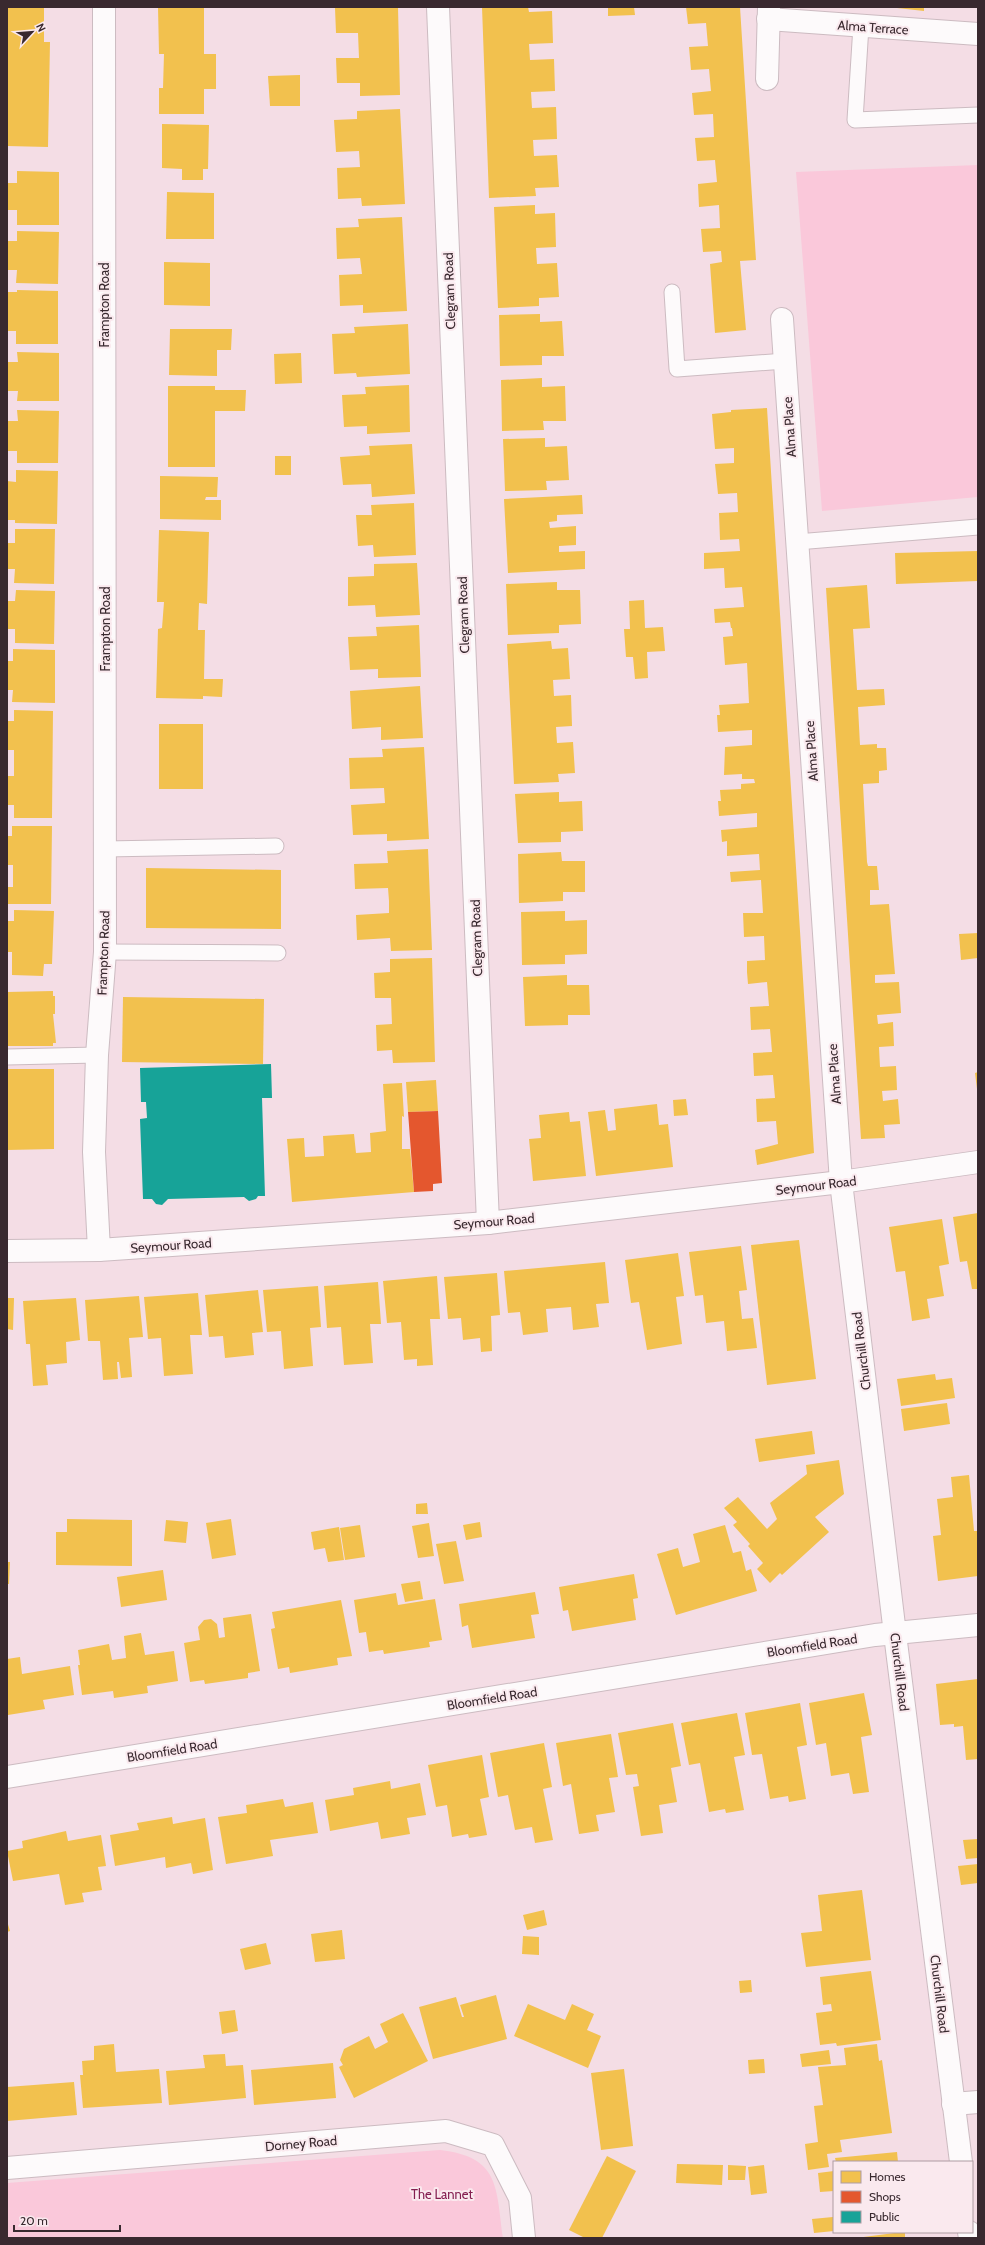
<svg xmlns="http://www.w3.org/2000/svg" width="985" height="2245" font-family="Cabin,sans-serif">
  <rect width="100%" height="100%" fill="#f4dde5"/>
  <!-- green -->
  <g fill="#fac8da">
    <polygon points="978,165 978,497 822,511 796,172"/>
    <path d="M 440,2150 C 500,2157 496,2187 503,2238 L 7,2238 L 7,2183 Z"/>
  </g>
  <!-- homes -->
  <g fill="#f2c14e">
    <polygon points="7,7 44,7 44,42 50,42 48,147 7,146"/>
    <polygon points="158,7 204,7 204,54 216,54 216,89 204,89 204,114 159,114 159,88 163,88 164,54 159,54"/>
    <polygon points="398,7 400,95 360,96 360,83 337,83 336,58 359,58 358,33 336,33 335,8"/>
    <polygon points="482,7 528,7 529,12 552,11 553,43 529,44 530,60 554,59 555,91 531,92 532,108 556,107 557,139 533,140 534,156 557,155 559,187 535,188 536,196 489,198"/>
    <polygon points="608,7 634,7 635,15 608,16"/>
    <polygon points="686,7 740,7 756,260 740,261 746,330 715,333 710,264 722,262 721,251 703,252 701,229 720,228 719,205 699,207 698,184 717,182 715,160 697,161 695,138 714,137 713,114 694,115 692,93 711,91 709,69 691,70 689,47 708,46 706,23 688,24"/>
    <polygon points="897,7 924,7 924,11 897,8"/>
    <polygon points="300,75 300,106 270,106 268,76"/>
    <polygon points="400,109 405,204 362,206 361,198 338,199 337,168 360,167 359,151 336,152 334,120 357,119 357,111"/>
    <polygon points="162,124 209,125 208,169 203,169 203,180 182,180 182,169 162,168"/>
    <polygon points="17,171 59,172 59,225 17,225 17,210 7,210 7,183 17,183"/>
    <polygon points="167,192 214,193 214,239 166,239"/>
    <polygon points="535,205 535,214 555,213 556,247 536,248 537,264 557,263 559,297 539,298 539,306 498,308 494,207"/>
    <polygon points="402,217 407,311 363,313 363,305 340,306 339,275 362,274 360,258 337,259 336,228 359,227 358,219"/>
    <polygon points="17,231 59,232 58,284 16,283 17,270 7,270 7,241 17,241"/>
    <polygon points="164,262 210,263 210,306 164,305"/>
    <polygon points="17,290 58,291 58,344 16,344 16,331 7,331 7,292 17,292"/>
    <polygon points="540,314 540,322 562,321 564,356 542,356 542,365 500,366 499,315"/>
    <polygon points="408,324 410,374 357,377 356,373 334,374 332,334 355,333 354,327"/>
    <polygon points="170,329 232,329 231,350 217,350 217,376 169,375"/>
    <polygon points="17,352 59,353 59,401 17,401 18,391 7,391 7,362 18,362"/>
    <polygon points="301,353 302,383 275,384 274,354"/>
    <polygon points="542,378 542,387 565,386 566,421 543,421 544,430 502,431 501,380"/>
    <polygon points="409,385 410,432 367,434 367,426 344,427 342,395 366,394 365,387"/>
    <polygon points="168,386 215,386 215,390 246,390 245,411 215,411 215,467 168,467"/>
    <polygon points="767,408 814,1153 757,1165 755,1150 778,1144 776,1121 757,1122 756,1099 775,1098 773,1075 754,1076 753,1053 772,1052 770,1029 751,1030 750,1007 769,1006 767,982 748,984 747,972 747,961 765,960 764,936 744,937 743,913 763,913 761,880 731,882 730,872 760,870 759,854 727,856 727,841 722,842 721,830 757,827 757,813 719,816 718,801 721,801 720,790 741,789 741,784 755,783 754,779 742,779 742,774 724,775 725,747 752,745 752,730 718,732 717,715 720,715 719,705 749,703 747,663 725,665 723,637 733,636 732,628 731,628 730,622 715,623 714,609 744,607 742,587 725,588 724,568 704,569 704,553 740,551 739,539 720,540 719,513 738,512 737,493 718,494 715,464 734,463 734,448 715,449 712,414 731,412 731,410"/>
    <polygon points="17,410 59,411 58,463 17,463 17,451 7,451 7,421 18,421"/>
    <polygon points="545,438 545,447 567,446 569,480 546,481 547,490 505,491 503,439"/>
    <polygon points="412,444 415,494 372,497 371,484 343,485 340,457 370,455 369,446"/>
    <rect x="275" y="456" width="16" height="19"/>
    <polygon points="16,470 58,471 57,524 15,523 15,520 7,520 7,481 16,482"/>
    <polygon points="160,476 218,477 217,497 206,497 205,500 221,500 221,520 160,519"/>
    <polygon points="582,495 583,514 557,515 557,521 549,522 550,528 576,526 576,545 559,546 559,552 585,551 585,569 508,573 504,499"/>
    <polygon points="414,503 416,555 374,557 373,545 358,546 356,515 372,515 371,505"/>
    <polygon points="15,529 55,529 54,584 14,583 15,569 7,569 7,543 15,543"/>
    <polygon points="159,530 209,532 207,604 199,603 198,630 205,630 204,679 223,679 222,697 203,696 203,699 156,698 158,629 162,628 164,602 157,602"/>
    <polygon points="978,551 978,581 896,584 895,553"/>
    <polygon points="417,563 420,615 376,617 375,605 348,606 348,577 374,576 374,564"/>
    <polygon points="557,582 557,590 580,590 581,624 559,625 559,633 508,635 506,584"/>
    <polygon points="867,585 870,628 853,629 857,690 884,689 885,705 858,707 860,745 877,744 877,748 886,748 887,770 879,771 879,783 863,784 867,862 868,866 877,866 879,890 870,890 870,905 889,904 895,974 875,975 875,983 899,982 901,1013 877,1015 878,1024 893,1022 894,1046 879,1047 880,1067 896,1066 897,1090 882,1091 883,1101 898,1099 900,1124 884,1125 885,1138 861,1139 826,588"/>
    <polygon points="16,590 55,591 54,644 15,643 15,629 7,629 7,601 15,601"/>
    <polygon points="644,600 645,628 663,627 665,651 647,652 648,678 635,679 633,657 626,657 624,629 630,629 629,601"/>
    <polygon points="419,625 421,677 378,678 378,669 350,670 348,637 377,636 376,627"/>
    <polygon points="551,641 552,649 568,648 570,679 553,680 554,696 571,695 572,726 556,727 557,743 573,742 575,773 558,774 559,782 514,784 507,644"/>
    <polygon points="13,649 55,650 55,703 12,702 13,690 7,690 7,661 13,661"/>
    <polygon points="420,686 423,738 381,740 381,727 352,729 350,691"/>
    <polygon points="14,710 53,711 52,818 14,818 14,805 7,805 7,776 14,776 14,750 7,750 7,721 14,721"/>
    <rect x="159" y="724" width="44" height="65"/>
    <polygon points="424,747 429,839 387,841 387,834 353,835 351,805 385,803 384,788 350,789 349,758 383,757 382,749"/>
    <polygon points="559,792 559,802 582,801 583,831 561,832 561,842 518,843 515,794"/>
    <polygon points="12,826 52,826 51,904 7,904 7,887 13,887 13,865 7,865 7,836 12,836"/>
    <polygon points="428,849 432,950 391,951 390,938 357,940 356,915 389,913 389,901 388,888 355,889 354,864 388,863 387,851"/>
    <polygon points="561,852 562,861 585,861 585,892 563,892 563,901 519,903 518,854"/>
    <polygon points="146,868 281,870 281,929 146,928"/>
    <polygon points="14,910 54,911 52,964 44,964 43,976 12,975 12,952 7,952 7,921 14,921"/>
    <polygon points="565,911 565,921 587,920 587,954 565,955 565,964 522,965 521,912"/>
    <polygon points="978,933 978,958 961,960 959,934"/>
    <polygon points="432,958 435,1062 393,1063 392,1050 377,1051 376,1025 392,1024 391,998 375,998 374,973 390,972 390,959"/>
    <polygon points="567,975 567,985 589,985 590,1015 568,1015 568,1025 525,1026 523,977"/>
    <polygon points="53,991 53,996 55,996 55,1014 53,1014 56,1043 53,1043 53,1046 7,1046 7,992"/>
    <polygon points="123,997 264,999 263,1064 122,1062"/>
    <polygon points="8,1069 54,1069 54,1149 7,1150"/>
    <polygon points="978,1072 978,1089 977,1089 975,1073"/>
    <polygon points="436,1080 438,1111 408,1112 406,1082"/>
    <polygon points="402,1083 404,1117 402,1116 402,1149 410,1149 414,1192 292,1202 287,1139 304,1138 305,1157 324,1156 323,1136 338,1135 354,1134 356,1153 371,1152 370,1133 386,1131 383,1084"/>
    <polygon points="686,1099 688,1115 674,1116 673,1100"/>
    <polygon points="657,1104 659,1125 668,1124 673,1167 596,1176 588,1112 605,1110 608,1131 616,1130 614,1109"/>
    <polygon points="569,1112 570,1122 580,1121 586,1176 533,1181 529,1139 541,1138 539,1115"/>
    <polygon points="978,1213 978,1289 972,1289 967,1261 960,1262 953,1217"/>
    <polygon points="942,1219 949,1264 939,1266 944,1296 927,1299 930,1318 912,1321 905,1271 896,1272 889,1227"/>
    <polygon points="799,1240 816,1379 767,1385 751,1245"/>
    <polygon points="741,1246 747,1290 739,1291 742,1319 753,1318 757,1348 727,1351 724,1321 706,1323 703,1295 695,1296 689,1252"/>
    <polygon points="678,1253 684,1296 676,1297 682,1344 647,1350 639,1302 631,1303 625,1260"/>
    <polygon points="605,1262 609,1303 596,1304 599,1327 573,1330 571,1307 546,1309 548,1332 523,1335 520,1312 508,1313 504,1271"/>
    <polygon points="497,1273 500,1315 491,1316 492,1351 481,1352 480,1338 463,1340 461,1318 448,1319 444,1277"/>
    <polygon points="437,1276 440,1319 430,1319 433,1365 417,1366 417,1359 404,1360 401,1322 387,1323 383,1281"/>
    <polygon points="378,1282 381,1324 370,1324 373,1363 344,1365 341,1327 327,1328 324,1286"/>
    <polygon points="318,1286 321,1327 310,1328 313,1366 284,1369 281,1331 267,1332 263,1290"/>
    <polygon points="258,1290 263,1332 252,1333 254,1355 225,1358 223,1336 209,1337 205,1295"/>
    <polygon points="198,1293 202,1335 190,1335 193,1374 164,1376 161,1338 148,1339 144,1297"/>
    <polygon points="139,1296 143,1337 129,1338 132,1377 121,1378 119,1362 117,1362 118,1379 103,1380 100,1341 88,1341 85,1300"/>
    <polygon points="7,1298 14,1298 13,1330 7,1329"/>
    <polygon points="76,1298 80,1340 66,1342 67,1363 46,1365 48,1385 33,1386 30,1344 26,1344 23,1301"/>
    <polygon points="935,1374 936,1380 952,1378 955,1398 901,1406 897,1379"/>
    <polygon points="947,1403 950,1424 904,1431 901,1409"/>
    <polygon points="812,1431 815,1454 759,1462 755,1439"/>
    <polygon points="839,1460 844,1494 815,1517 829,1532 782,1575 780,1573 770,1583 757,1569 763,1563 748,1546 750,1544 733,1525 737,1522 724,1508 738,1497 767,1529 777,1519 770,1503 807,1474 806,1465"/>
    <polygon points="969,1475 974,1531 978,1531 978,1576 938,1581 933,1536 941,1535 937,1499 953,1497 951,1477"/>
    <polygon points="427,1503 428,1514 416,1514 416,1504"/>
    <polygon points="67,1519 132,1520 132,1566 56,1565 56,1532 67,1532"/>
    <polygon points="231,1519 236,1555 212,1559 206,1523"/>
    <polygon points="166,1520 188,1522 186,1543 164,1541"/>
    <polygon points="480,1522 482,1537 466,1540 463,1525"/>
    <polygon points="429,1523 434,1556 418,1558 412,1526"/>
    <polygon points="360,1525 365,1557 345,1560 340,1528"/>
    <polygon points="725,1525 733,1553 741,1551 746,1571 751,1569 757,1591 676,1615 657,1554 678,1548 683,1567 700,1562 693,1534"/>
    <polygon points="339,1527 344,1560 328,1562 325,1548 314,1550 311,1532"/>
    <polygon points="456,1541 464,1581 444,1584 436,1544"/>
    <polygon points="7,1562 10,1562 9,1584 7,1584"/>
    <polygon points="163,1570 167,1600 121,1607 117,1577"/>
    <polygon points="634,1574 638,1598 633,1599 636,1620 572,1631 568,1610 563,1611 559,1587"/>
    <polygon points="420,1581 423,1599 405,1602 401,1584"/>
    <polygon points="535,1592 539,1614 531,1615 535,1638 472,1648 468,1625 462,1627 459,1604"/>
    <polygon points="396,1593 398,1605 435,1599 442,1640 429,1642 430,1647 384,1654 383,1650 369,1652 366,1632 359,1633 354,1600"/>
    <polygon points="341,1600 352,1656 337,1658 338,1665 290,1673 289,1667 278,1669 271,1629 275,1628 272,1612"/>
    <polygon points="251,1614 260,1671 248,1673 248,1678 205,1684 204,1680 190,1682 184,1643 200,1640 198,1627 204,1620 211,1619 217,1624 219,1638 225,1637 223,1618"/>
    <polygon points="141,1633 145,1655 174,1651 178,1681 147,1686 148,1693 114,1698 113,1691 82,1695 78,1665 80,1665 78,1650 109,1644 112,1660 126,1658 124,1636"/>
    <polygon points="20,1657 22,1674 70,1666 74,1695 43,1700 45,1709 8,1715 7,1659"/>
    <polygon points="978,1679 978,1759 966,1760 963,1726 954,1727 954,1724 940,1725 936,1684"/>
    <polygon points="864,1693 872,1735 861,1737 869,1792 853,1794 849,1773 831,1776 826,1743 816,1745 809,1703"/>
    <polygon points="800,1703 807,1745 797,1747 806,1799 789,1802 788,1796 770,1799 762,1754 752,1755 745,1713"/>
    <polygon points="737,1713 745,1755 734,1757 744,1810 726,1813 725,1809 709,1812 700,1763 689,1765 681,1723"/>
    <polygon points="673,1723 681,1766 671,1768 677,1802 659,1805 663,1833 641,1836 633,1787 639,1786 637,1774 626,1775 618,1733"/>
    <polygon points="611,1734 618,1777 609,1778 615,1812 596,1815 599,1831 579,1834 571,1784 563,1786 556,1743"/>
    <polygon points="544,1743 552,1787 543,1789 553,1840 535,1843 532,1827 515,1830 508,1795 498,1797 490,1753"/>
    <polygon points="482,1755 489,1797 480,1799 487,1835 469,1838 468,1834 452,1837 447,1805 436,1807 428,1765"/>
    <polygon points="390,1781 391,1789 420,1783 426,1815 407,1818 410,1834 381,1839 378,1822 330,1831 325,1800 354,1795 353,1788"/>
    <polygon points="283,1799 285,1807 313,1802 318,1833 270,1840 273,1856 226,1864 218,1817 247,1813 246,1805"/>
    <polygon points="172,1817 173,1824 205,1818 213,1870 193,1874 191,1863 166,1868 165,1857 115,1866 110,1835 139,1830 137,1823"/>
    <polygon points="66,1831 68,1841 101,1835 106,1866 98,1867 102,1890 82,1893 84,1902 65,1905 59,1874 13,1881 7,1851 23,1848 22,1841"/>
    <polygon points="978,1839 978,1858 966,1859 963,1840"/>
    <polygon points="978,1864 978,1883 961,1885 958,1866"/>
    <polygon points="862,1890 871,1960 806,1967 801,1933 822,1931 818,1895"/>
    <polygon points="544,1910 547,1925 527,1930 523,1915"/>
    <polygon points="7,1921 10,1931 7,1932"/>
    <polygon points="342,1930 345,1959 315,1962 311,1934"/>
    <polygon points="523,1936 539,1937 539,1955 522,1954"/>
    <polygon points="266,1943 271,1964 245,1970 240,1949"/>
    <polygon points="871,1971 881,2040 837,2046 836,2043 820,2045 816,2013 832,2011 831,2004 823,2005 820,1977"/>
    <polygon points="751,1980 752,1992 740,1993 739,1981"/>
    <polygon points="496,1995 507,2039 433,2059 419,2007 456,1997 462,2017 464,2017 460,2005"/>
    <polygon points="528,2004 565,2020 572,2004 594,2014 587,2030 601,2036 588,2068 514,2036"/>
    <polygon points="235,2010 238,2031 222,2034 219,2012"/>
    <polygon points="403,2013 428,2061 354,2098 339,2067 343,2065 340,2060 344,2049 369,2036 375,2049 388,2042 380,2024"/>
    <polygon points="114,2044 116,2072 159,2069 162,2103 83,2108 80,2075 83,2075 82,2061 94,2060 94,2046"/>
    <polygon points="877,2044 879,2061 882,2060 892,2133 840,2140 842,2152 827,2154 829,2167 808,2170 805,2144 818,2142 814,2106 823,2105 818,2067 846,2065 844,2048"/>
    <polygon points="829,2050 831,2064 802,2067 800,2054"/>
    <polygon points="225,2054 226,2066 243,2065 246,2098 169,2105 166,2071 205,2068 203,2055"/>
    <polygon points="764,2059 765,2073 749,2074 748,2060"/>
    <polygon points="333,2063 336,2098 254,2105 251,2070"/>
    <polygon points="624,2069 633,2146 601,2150 591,2073"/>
    <polygon points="74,2082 77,2115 7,2121 7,2087"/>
    <polygon points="897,2152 898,2162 836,2162 835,2158"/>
    <polygon points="607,2156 636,2171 602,2238 585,2238 569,2230"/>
    <polygon points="677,2164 723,2165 722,2185 676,2183"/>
    <polygon points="728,2165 746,2166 745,2180 728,2180"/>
    <polygon points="764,2165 767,2193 751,2195 748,2167"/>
    <polygon points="834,2171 834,2191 820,2192 818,2173"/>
    <polygon points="833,2217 834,2231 814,2233 812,2219"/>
    <polygon points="902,2232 905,2232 905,2238 856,2238"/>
  </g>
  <!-- shops -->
  <polygon fill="#e4572e" points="438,1111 442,1183 433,1184 433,1191 414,1192 408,1112"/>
  <!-- public -->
  <polygon fill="#17a398" points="271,1064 272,1098 262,1098 265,1196 258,1196 256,1199 249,1201 244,1197 168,1199 162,1205 156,1204 152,1199 143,1199 140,1119 147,1118 146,1102 141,1102 140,1068"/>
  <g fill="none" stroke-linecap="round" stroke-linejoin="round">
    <!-- service casing -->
    <g stroke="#ccbbc1" stroke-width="17">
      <g id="service">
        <polyline points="861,26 855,120 978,115"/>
        <polyline points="672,292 677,369 785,361"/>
        <polyline points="797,542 978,527"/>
        <polyline points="105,849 276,846"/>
        <polyline points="105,952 278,953"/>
        <polyline points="7,1057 97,1055"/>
      </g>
    </g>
    <!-- minor casing -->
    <g stroke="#ccbbc1" stroke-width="24">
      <g id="minor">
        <polyline points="438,7 488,1223"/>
        <polyline points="768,19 978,34"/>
        <polyline points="767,79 769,7"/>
        <polyline points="782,319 841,1182 895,1634 961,2162"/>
        <polyline points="99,1250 94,1152 97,1055 105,952 104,7"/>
        <polyline points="7,1251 99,1250 488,1223 841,1182 978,1162"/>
        <polyline points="7,1777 875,1635 978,1625"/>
        <polyline points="953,2104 978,2102"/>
        <polyline points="7,2168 446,2131 493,2145 520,2198 524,2238"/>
        <polyline points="969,2232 970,2238"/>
      </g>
    </g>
    <!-- service -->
    <use href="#service" stroke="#fdfafb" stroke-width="15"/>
    <!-- minor -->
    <use href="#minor" stroke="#fdfafb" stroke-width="22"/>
  </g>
  <g text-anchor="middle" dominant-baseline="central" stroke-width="4" stroke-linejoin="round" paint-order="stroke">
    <!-- street labels -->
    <g font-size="13" fill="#39292f" stroke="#fae9ee">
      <text transform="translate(873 27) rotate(4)">Alma Terrace</text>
      <text transform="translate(449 291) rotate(-92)">Clegram Road</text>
      <text transform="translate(104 305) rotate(-90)">Frampton Road</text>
      <text transform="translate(789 427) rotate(-94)">Alma Place</text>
      <text transform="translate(463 615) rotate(-92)">Clegram Road</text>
      <text transform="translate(105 629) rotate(-90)">Frampton Road</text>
      <text transform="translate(811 751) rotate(-94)">Alma Place</text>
      <text transform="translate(476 938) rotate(-92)">Clegram Road</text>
      <text transform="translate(103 953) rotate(-88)">Frampton Road</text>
      <text transform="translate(834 1074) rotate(-94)">Alma Place</text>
      <text transform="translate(816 1185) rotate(-7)">Seymour Road</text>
      <text transform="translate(494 1221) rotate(-5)">Seymour Road</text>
      <text transform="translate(171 1245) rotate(-4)">Seymour Road</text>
      <text transform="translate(861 1351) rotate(-97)">Churchill Road</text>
      <text transform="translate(812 1645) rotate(-9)">Bloomfield Road</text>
      <text transform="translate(900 1672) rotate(83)">Churchill Road</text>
      <text transform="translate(492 1698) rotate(-9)">Bloomfield Road</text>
      <text transform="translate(172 1750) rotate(-9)">Bloomfield Road</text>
      <text transform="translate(940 1994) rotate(83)">Churchill Road</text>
      <text transform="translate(301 2143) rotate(-5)">Dorney Road</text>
    </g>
    <!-- park labels -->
    <g font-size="13" fill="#841f50" stroke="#fae9ee">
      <text x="442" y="2194">The Lannet</text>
    </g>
  </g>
  <!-- border -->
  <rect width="985" height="2245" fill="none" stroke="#39292f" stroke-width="16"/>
  <!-- legend -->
  <rect x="833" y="2161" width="140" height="72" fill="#fae9ee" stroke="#ad9ca2"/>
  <rect x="841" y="2171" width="20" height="12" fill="#f2c14e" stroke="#ad9ca2"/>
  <text x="869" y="2181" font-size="12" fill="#39292f">Homes</text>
  <rect x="841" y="2191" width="20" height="12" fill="#e4572e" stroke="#ad9ca2"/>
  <text x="869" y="2201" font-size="12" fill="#39292f">Shops</text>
  <rect x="841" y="2211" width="20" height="12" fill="#17a398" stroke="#ad9ca2"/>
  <text x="869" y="2221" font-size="12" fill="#39292f">Public</text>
  <!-- north arrow -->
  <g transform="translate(32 32) rotate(64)" stroke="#fae9ee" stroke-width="3" paint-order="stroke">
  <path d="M0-3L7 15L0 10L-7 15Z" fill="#39292f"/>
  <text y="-6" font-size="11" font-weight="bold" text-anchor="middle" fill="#39292f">N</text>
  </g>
  <!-- scale -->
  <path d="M14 2225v6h106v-6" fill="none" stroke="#39292f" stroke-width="2"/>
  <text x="20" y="2225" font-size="12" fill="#39292f" stroke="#fae9ee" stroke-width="3" paint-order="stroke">20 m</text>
</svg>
